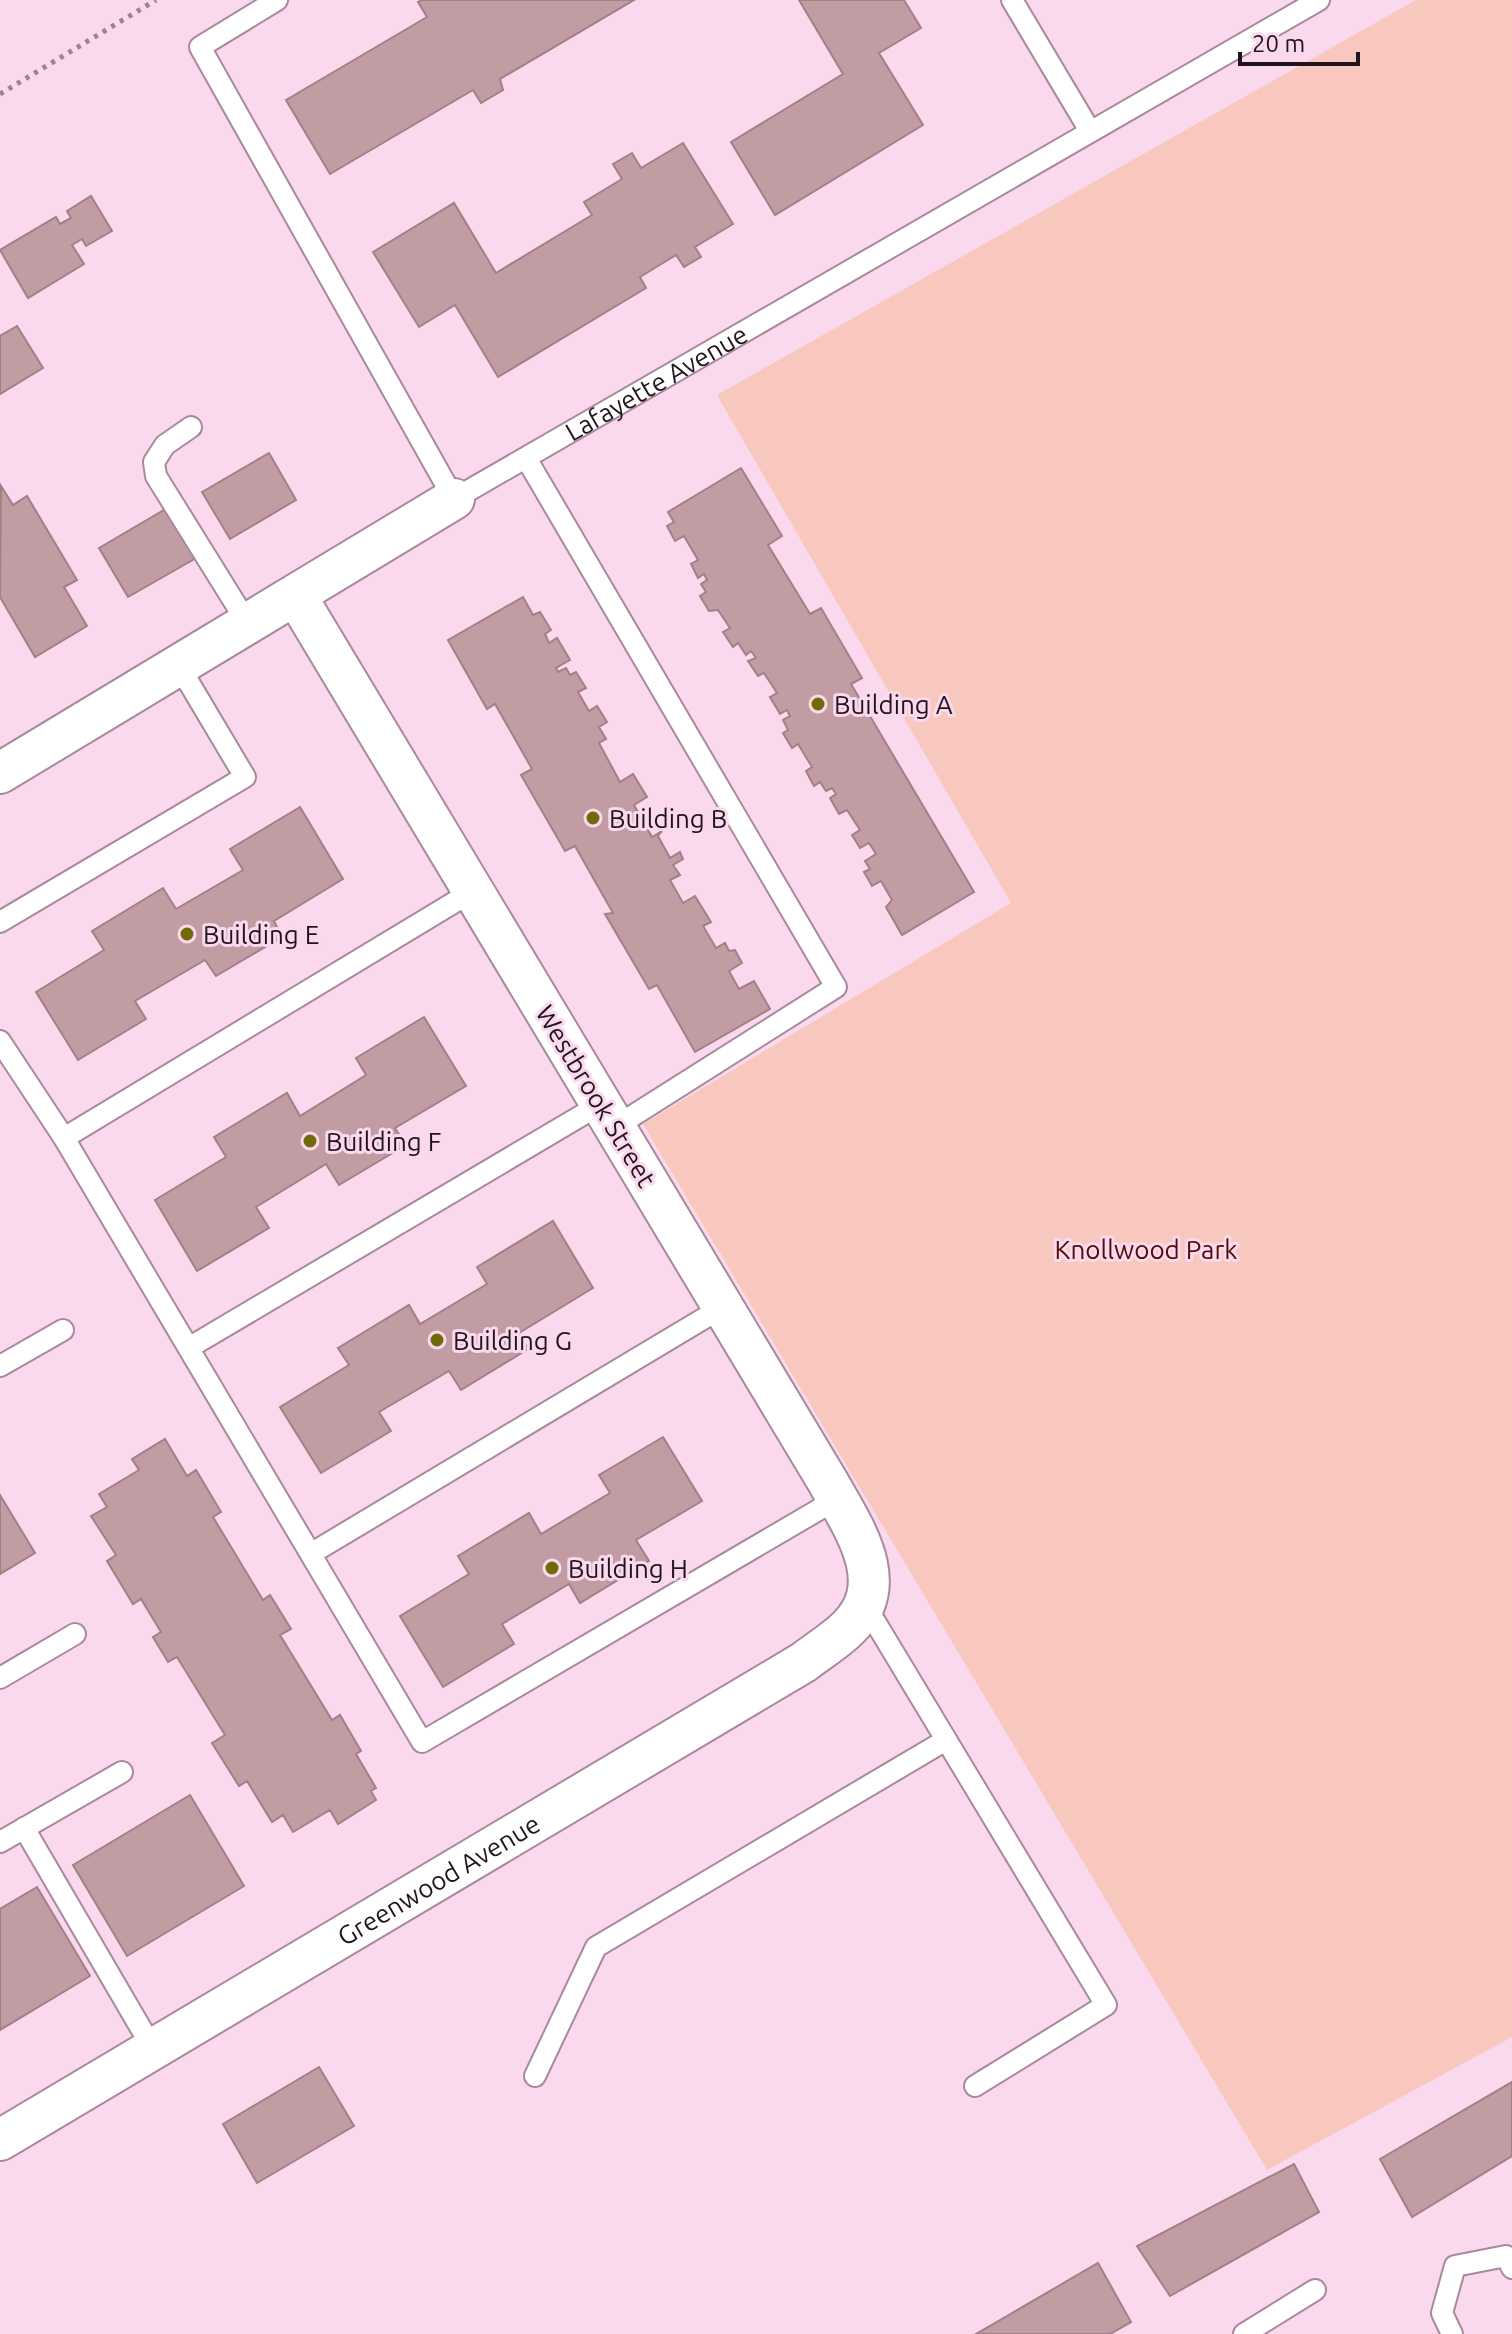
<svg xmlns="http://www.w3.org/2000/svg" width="1512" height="2334" font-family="Ubuntu,sans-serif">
  <rect width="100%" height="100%" fill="#fad8ed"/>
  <!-- green -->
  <polygon fill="#f8c7be" points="1416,0 1512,0 1512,2037 1267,2170 643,1124 1011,903 717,395"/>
  <!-- building -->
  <g fill="#c29ca3" stroke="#a37f86" stroke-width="2">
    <polygon points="422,0 634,0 500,79 503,90 481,103 473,90 330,174 286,100 427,17 418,2"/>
    <polygon points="799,0 904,0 921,28 879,53 923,125 775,215 731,142 843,74"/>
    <polygon points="683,143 733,224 695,247 701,257 684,267 676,255 640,277 646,288 498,377 455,305 419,327 373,252 454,203 496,273 592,215 584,202 622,179 613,164 632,153 641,168"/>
    <polygon points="91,196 112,231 86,246 82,239 72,245 84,264 28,298 0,250 56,217 60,224 71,218 67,211"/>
    <polygon points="17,326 43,368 0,394 0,336"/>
    <polygon points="269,453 296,500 230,539 202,492"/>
    <polygon points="741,468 782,536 768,545 810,614 821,608 862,678 851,684 974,892 902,935 886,907 892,900 881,881 872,886 864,872 870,869 865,861 876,854 869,843 860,848 852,835 860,830 847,810 839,814 830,798 836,794 832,788 826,791 820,782 814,786 806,771 812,767 798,744 792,748 783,733 788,730 783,720 790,716 787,710 780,714 770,697 777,693 764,673 758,676 748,661 756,658 751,651 746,655 738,643 733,647 723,632 730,628 718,610 709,611 700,596 706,592 701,584 707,580 704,574 698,578 691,564 698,560 684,536 675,541 667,526 674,522 668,512"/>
    <polygon points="1,486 13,505 27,496 77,580 64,587 87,626 35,657 0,597"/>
    <polygon points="169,507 198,557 128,597 99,548"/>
    <polygon points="523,597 533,615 540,612 551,630 545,634 549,643 557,638 570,660 556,668 558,672 566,668 570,675 576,672 586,688 578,692 589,711 597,706 607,722 599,727 606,739 599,743 620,782 633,774 647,797 634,805 652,837 662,831 658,836 670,858 680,852 683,859 673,865 680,875 670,880 683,903 695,896 711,922 703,926 716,948 725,943 729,951 735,950 742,963 729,971 739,989 754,981 770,1009 695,1052 657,985 649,989 605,914 613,913 575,846 565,851 521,775 532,769 495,704 487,709 448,640"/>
    <polygon points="300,807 343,879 274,921 282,937 216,976 205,960 135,1001 146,1019 78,1060 36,992 104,950 92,931 163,888 176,909 243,870 230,849"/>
    <polygon points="424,1017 466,1086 395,1128 406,1145 339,1185 326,1164 256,1207 269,1228 197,1271 155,1200 226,1157 214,1137 287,1093 300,1116 366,1075 356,1058"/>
    <polygon points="553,1221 593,1288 519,1333 528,1349 461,1390 449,1371 379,1412 391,1431 321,1473 280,1407 349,1365 338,1348 409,1305 420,1324 487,1284 477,1267"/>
    <polygon points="663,1437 702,1501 636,1540 649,1561 580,1603 569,1584 502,1624 514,1644 443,1687 400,1616 469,1574 458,1556 529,1513 541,1534 610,1493 599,1475"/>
    <polygon points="165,1439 187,1476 196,1470 221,1512 213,1517 263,1600 270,1595 291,1629 280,1635 332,1720 340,1715 361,1751 356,1754 376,1788 371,1791 376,1800 338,1824 330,1810 293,1832 283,1815 272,1822 247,1781 239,1786 212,1743 225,1735 177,1657 168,1662 153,1637 161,1632 141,1599 133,1604 107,1561 116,1555 91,1516 107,1507 99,1494 139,1470 132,1459"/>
    <polygon points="0,1495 35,1553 0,1574"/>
    <polygon points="190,1795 244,1886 127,1956 73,1865"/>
    <polygon points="37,1887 90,1976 0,2030 0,1909"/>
    <polygon points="319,2067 354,2126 257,2183 223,2124"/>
    <polygon points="1512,2082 1512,2156 1412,2217 1380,2159"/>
    <polygon points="1294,2164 1319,2212 1170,2296 1137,2246"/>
    <polygon points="1098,2263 1131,2322 1110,2334 976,2334"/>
  </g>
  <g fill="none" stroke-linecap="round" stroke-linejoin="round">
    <!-- lane casing -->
    <g stroke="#a8899d" stroke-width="24">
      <g id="lane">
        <path id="s1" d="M 277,0 L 200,47 L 454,499 L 1319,0"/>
        <polyline points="1012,0 1090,131"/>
        <polyline points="191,427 165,445 154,462 156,476 248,624"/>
        <polyline points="526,458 836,987 615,1127"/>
        <polyline points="0,922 245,777 179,666"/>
        <polyline points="0,1041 64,1138 422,1742 837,1499"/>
        <polyline points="64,1138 473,891"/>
        <polyline points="190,1347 601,1104"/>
        <polyline points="0,1366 63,1330"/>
        <polyline points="312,1553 723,1307"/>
        <polyline points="865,1605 1106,2005 975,2086"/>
        <polyline points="0,1678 75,1634"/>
        <polyline points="24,1828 153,2049"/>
        <polyline points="0,1842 122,1772"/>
        <polyline points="535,2076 596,1947 946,1740"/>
        <polyline points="1244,2334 1315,2290"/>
        <polyline points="1452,2334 1442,2313 1455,2266 1506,2256 1512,2268"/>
      </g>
    </g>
    <!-- street casing -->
    <g stroke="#a8899d" stroke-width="44">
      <g id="street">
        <polyline points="0,773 454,499"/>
        <path id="s2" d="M 0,2140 L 804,1662 C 818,1651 835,1641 848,1628 C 894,1583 853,1527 828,1482 L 296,596"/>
      </g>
    </g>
    <!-- path -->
    <polyline stroke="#9c8393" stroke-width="5" stroke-dasharray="4 6" stroke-linecap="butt" points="0,94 156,0"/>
    <!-- lane -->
    <use href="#lane" stroke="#fff" stroke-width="20"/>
    <!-- street -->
    <use href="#street" stroke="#fff" stroke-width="40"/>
  </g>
  <!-- markers -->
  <g fill="#706b07" stroke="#fad8ed" stroke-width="3">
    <circle cx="818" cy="704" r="8"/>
    <circle cx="593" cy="818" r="8"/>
    <circle cx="187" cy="934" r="8"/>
    <circle cx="310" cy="1141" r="8"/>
    <circle cx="437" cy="1340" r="8"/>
    <circle cx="552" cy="1568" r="8"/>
  </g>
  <g text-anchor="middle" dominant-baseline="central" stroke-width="6" stroke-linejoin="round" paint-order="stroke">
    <!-- street labels -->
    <g font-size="26" fill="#21151d" stroke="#fad8ed">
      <text stroke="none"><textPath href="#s1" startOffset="842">Lafayette Avenue</textPath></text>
      <text transform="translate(596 1096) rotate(59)">Westbrook Street</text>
      <text stroke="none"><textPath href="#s2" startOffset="510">Greenwood Avenue</textPath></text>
    </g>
    <!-- poi labels -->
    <g font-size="26" fill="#21151d" stroke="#fad8ed" text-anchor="start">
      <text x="834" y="704">Building A</text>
      <text x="609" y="818">Building B</text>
      <text x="203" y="934">Building E</text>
      <text x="326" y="1141">Building F</text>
      <text x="453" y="1340">Building G</text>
      <text x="568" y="1568">Building H</text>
    </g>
    <!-- park labels -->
    <g font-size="26" fill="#530d06" stroke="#fad8ed">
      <text x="1146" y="1249">Knollwood Park</text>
    </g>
  </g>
  <!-- scale -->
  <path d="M1240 52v12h118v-12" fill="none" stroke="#21151d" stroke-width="4"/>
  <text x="1252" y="52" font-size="24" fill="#21151d" stroke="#fad8ed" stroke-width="6" paint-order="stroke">20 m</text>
</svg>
